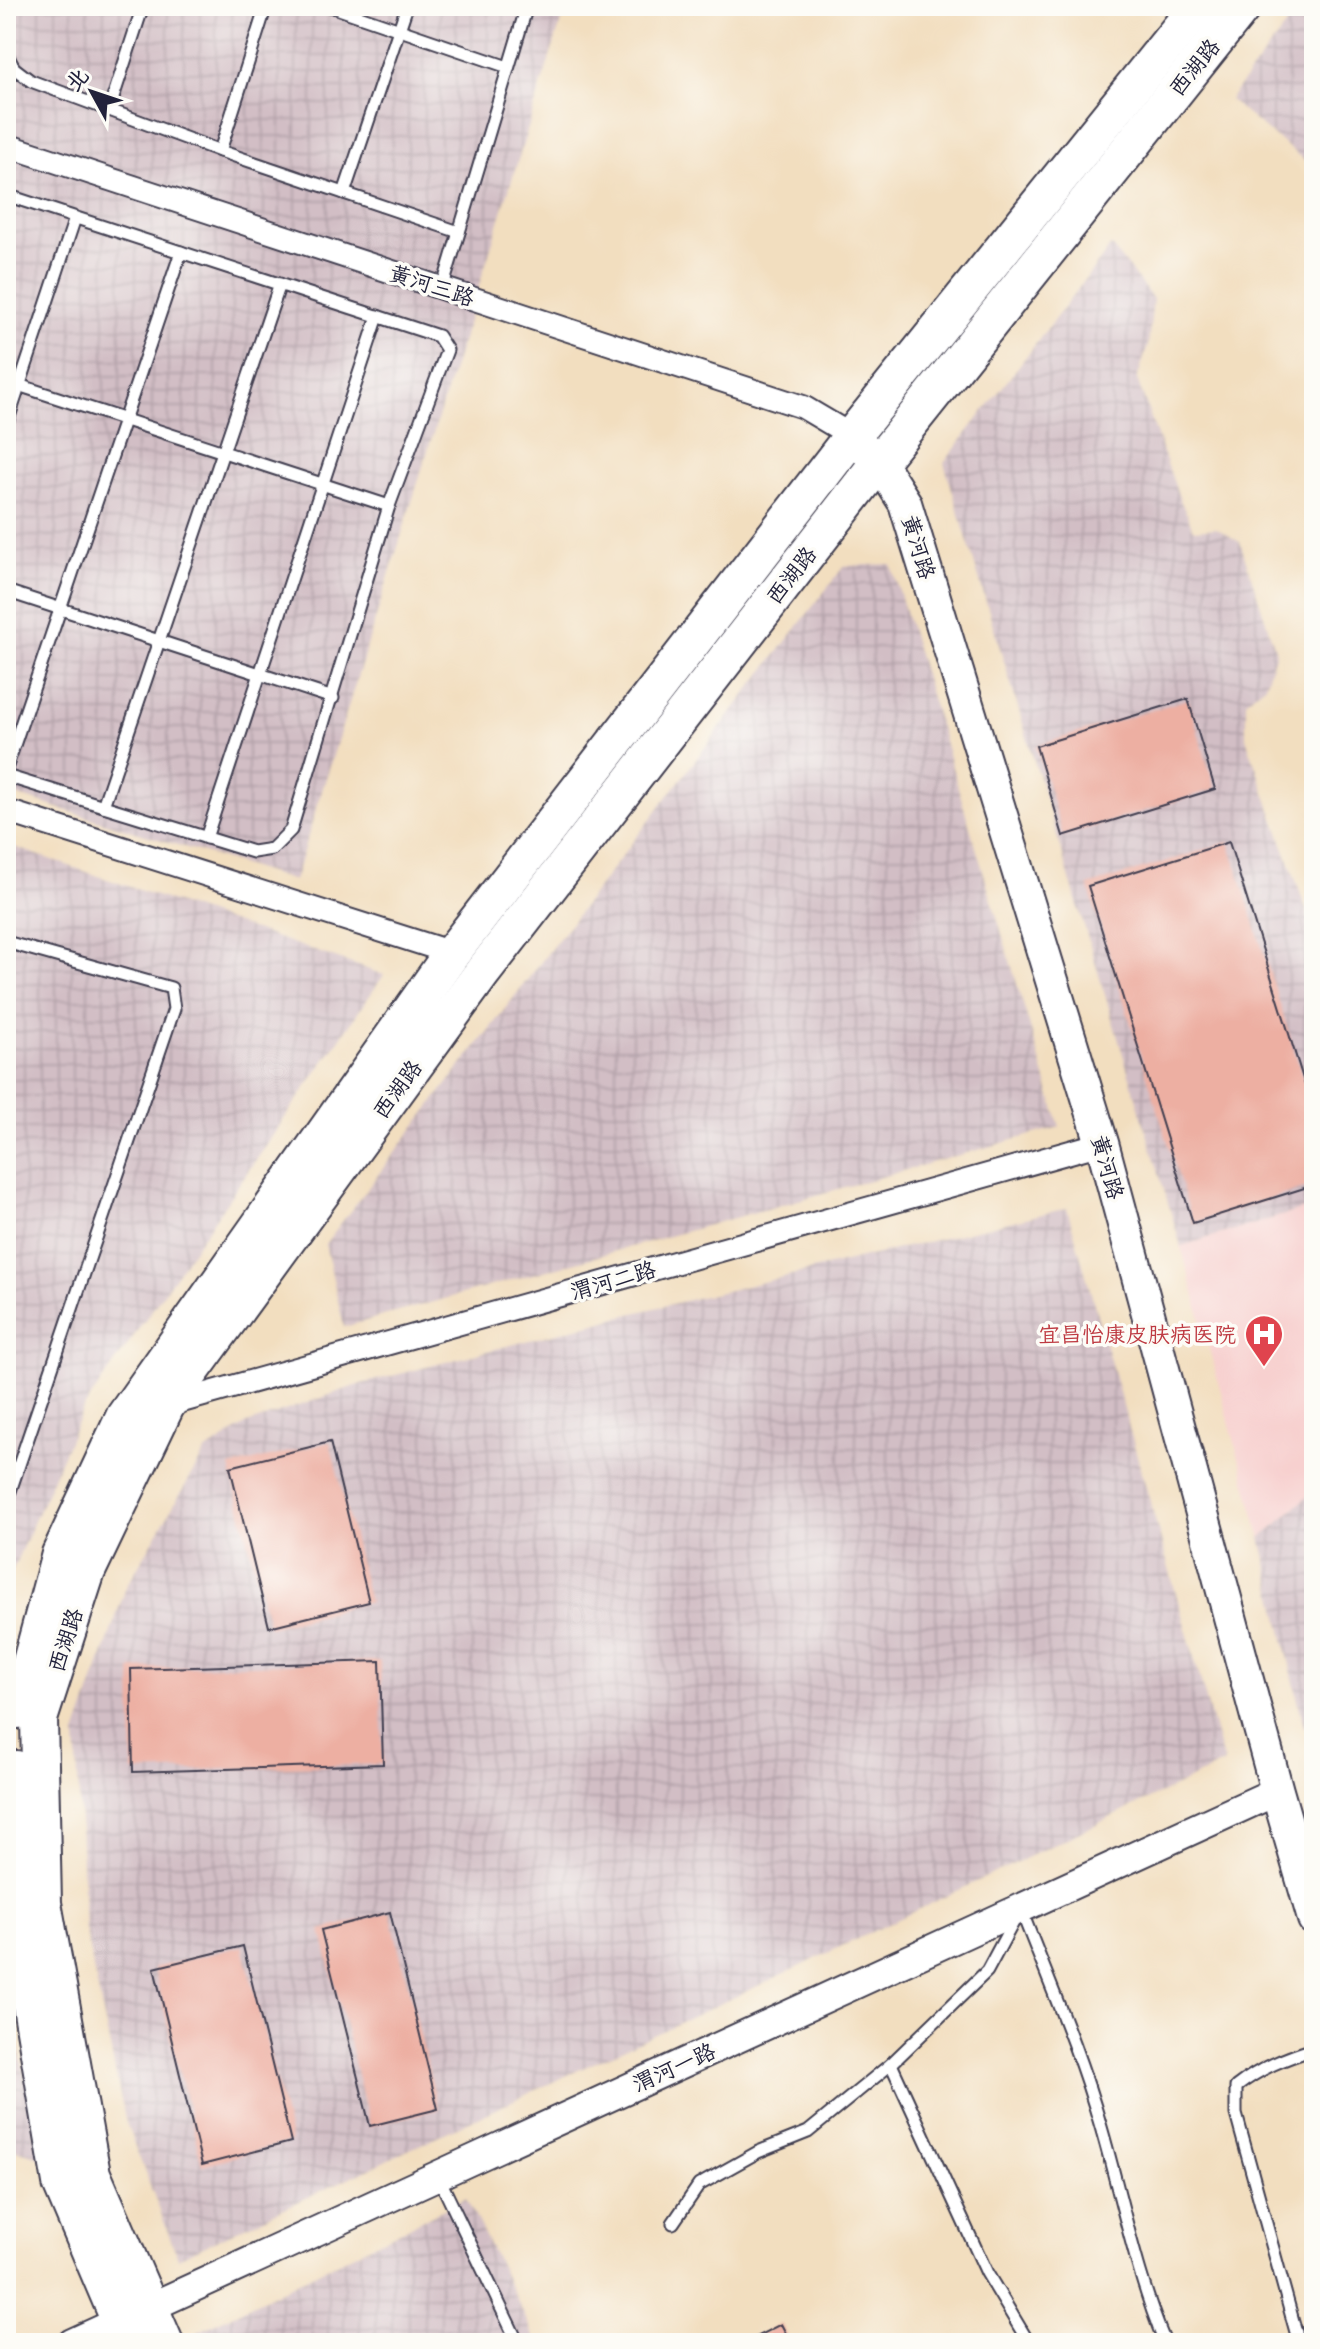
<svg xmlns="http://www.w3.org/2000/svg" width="1320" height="2349" font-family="Delius,'LXGW WenKai TC',sans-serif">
  <defs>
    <pattern id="industrial-grid" width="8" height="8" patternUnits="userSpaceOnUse" patternTransform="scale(2)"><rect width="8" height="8" fill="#d2bec5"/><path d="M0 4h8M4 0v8" fill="none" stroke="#b4a3aa"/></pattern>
  </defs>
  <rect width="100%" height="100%" fill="#fdfcf7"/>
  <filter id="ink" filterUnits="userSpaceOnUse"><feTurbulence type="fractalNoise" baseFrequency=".0125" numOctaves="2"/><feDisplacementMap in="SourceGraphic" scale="16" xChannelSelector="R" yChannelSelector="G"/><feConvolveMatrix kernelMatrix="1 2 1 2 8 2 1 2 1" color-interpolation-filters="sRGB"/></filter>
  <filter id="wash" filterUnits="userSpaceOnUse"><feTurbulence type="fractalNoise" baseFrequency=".006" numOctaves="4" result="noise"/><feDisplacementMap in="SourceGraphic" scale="32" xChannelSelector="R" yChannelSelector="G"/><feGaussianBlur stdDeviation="1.8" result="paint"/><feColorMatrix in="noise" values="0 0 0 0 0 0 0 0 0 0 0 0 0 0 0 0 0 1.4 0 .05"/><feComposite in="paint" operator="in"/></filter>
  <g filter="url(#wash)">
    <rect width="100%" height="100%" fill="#f2debf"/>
    <!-- built -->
    <polygon fill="#f7d0cf" points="1314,1206 1314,1491 1261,1538 1181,1246"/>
    <!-- industrial -->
    <g fill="url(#industrial-grid)">
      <polygon points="6,6 566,6 294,881 6,792"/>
      <polygon points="1301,6 1314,6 1314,168 1229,100"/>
      <polygon points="1111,246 1153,299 1148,346 1137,379 1180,500 1194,530 1216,528 1240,542 1276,652 1265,685 1246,701 1246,738 1314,932 1314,1206 1181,1246 944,463"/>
      <polygon points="891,564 1060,1127 344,1327 325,1244 844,566"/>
      <polygon points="6,844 384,975 83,1409 6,1585"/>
      <polygon points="1067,1208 1224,1763 811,1961 178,2258 126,2123 85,1929 76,1735 126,1587 205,1452 247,1424 361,1384 618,1317"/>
      <polygon points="1314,1491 1314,1721 1304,1727 1261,1538"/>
      <polygon points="6,1980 40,2157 6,2147"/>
      <polygon points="466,2198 538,2343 196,2343 192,2335"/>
    </g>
    <g id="blocks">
      <!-- building -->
      <g fill="#edafa2">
        <polygon points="1188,699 1215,789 1063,836 1036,746"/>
        <polygon points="1229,842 1314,1114 1314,1185 1193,1223 1088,886"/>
        <polygon points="330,1442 369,1602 269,1627 230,1467"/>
        <polygon points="380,1661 383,1764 133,1772 131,1669"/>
        <polygon points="390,1912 438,2109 370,2126 321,1930"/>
        <polygon points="243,1946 291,2142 202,2165 154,1968"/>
        <polygon points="781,2324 791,2343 744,2343"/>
      </g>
    </g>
  </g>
  <g filter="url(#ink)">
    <use href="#blocks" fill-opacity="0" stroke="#413e4f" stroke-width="2"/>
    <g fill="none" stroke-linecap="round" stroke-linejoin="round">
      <!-- service casing -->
      <g stroke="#413e4f" stroke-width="15">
        <g id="service">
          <polyline points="330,6 508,67"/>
          <polyline points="6,20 11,6"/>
          <polyline points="6,53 14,68 31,81 220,151 459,232"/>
          <polyline points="109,110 143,6"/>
          <polyline points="220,151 266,6"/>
          <polyline points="344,193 407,6"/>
          <polyline points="6,195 438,336 447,350 389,506 291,830 272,849 253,852 6,776"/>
          <polyline points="442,289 527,6"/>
          <polyline points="6,381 389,506"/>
          <polyline points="6,426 75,218"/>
          <polyline points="6,591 333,698"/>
          <polyline points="6,769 181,252"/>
          <polyline points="103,806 280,284"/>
          <polyline points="206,838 378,316"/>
          <polyline points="6,942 171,988 174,1009 6,1503"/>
          <path d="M 1021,1910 C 1049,1982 1080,2053 1101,2127 C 1122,2199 1136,2274 1165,2343"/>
          <polyline points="891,2064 987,2273 1029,2343"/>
          <polyline points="439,2178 518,2343"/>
          <polyline points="673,2223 699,2185 758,2152 808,2132 891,2064 987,1971 1016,1917"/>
          <path d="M 1299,2343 L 1236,2114 L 1236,2087 C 1260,2068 1285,2058 1314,2049"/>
        </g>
      </g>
      <!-- minor casing -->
      <g stroke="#413e4f" stroke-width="26">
        <g id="minor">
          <polyline points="6,145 803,407 852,436"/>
          <polyline points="6,811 452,953"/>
          <polyline points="168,1405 1102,1143"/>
        </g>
      </g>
      <!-- tertiary casing -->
      <g stroke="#413e4f" stroke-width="32">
        <polyline id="tertiary" points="72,2343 1277,1791"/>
      </g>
      <!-- secondary casing -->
      <g stroke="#413e4f" stroke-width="36">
        <polyline id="secondary" points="863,447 879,462 905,503 1102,1143 1277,1791 1314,1919"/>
      </g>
      <!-- primary casing -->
      <g stroke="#413e4f" stroke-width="40">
        <g id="primary">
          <polyline points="18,1710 60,1554 124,1417 452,953 852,436 1198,6"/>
          <polyline points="16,1769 16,1917 61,2183 129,2343"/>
          <polyline points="165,2343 92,2174 43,1903 39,1719 87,1571 166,1406 482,973 879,462 1243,6"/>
        </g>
      </g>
      <!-- service -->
      <use href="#service" stroke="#fff" stroke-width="11"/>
      <!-- minor -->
      <use href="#minor" stroke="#fff" stroke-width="22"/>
      <!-- tertiary -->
      <use href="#tertiary" stroke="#fff" stroke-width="28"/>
      <!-- secondary -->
      <use href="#secondary" stroke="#fff" stroke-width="32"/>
      <!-- primary -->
      <use href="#primary" stroke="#fff" stroke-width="36"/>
    </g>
  </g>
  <!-- icons -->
  <defs>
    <g id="hospital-pin" transform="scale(2)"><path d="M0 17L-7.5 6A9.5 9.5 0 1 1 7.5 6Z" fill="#e0444e" stroke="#fdfcf7"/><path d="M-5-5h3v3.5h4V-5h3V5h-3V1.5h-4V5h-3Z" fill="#fff"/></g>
  </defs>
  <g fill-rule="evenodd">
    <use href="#hospital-pin" x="1264" y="1334"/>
  </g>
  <g text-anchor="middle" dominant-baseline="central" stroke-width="7" stroke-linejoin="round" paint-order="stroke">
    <!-- street labels -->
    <g font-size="22" fill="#22223b" stroke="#fdfcf7">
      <text transform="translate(1194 67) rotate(-51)">西湖路</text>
      <text transform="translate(432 285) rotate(18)">黄河三路</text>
      <text transform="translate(919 547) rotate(73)">黄河路</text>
      <text transform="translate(791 575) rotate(-52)">西湖路</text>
      <text transform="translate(397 1089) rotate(-54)">西湖路</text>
      <text transform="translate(1108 1167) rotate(74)">黄河路</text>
      <text transform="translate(613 1280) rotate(-16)">渭河二路</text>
      <text transform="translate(65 1640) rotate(-72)">西湖路</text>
      <text transform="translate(674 2067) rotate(-24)">渭河一路</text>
    </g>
    <!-- health labels -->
    <g font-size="22" fill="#be3a42" stroke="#fdfcf7" text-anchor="end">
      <text x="1236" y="1334">宜昌怡康皮肤病医院</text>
    </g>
  </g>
  <!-- margin -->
  <rect width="1320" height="2349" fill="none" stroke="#fdfcf7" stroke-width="32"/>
  <!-- north arrow -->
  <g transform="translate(92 92) rotate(310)" stroke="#fdfcf7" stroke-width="6" paint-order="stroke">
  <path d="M0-6L14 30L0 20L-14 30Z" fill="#22223b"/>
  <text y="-12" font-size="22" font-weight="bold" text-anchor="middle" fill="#22223b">北</text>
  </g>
</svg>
